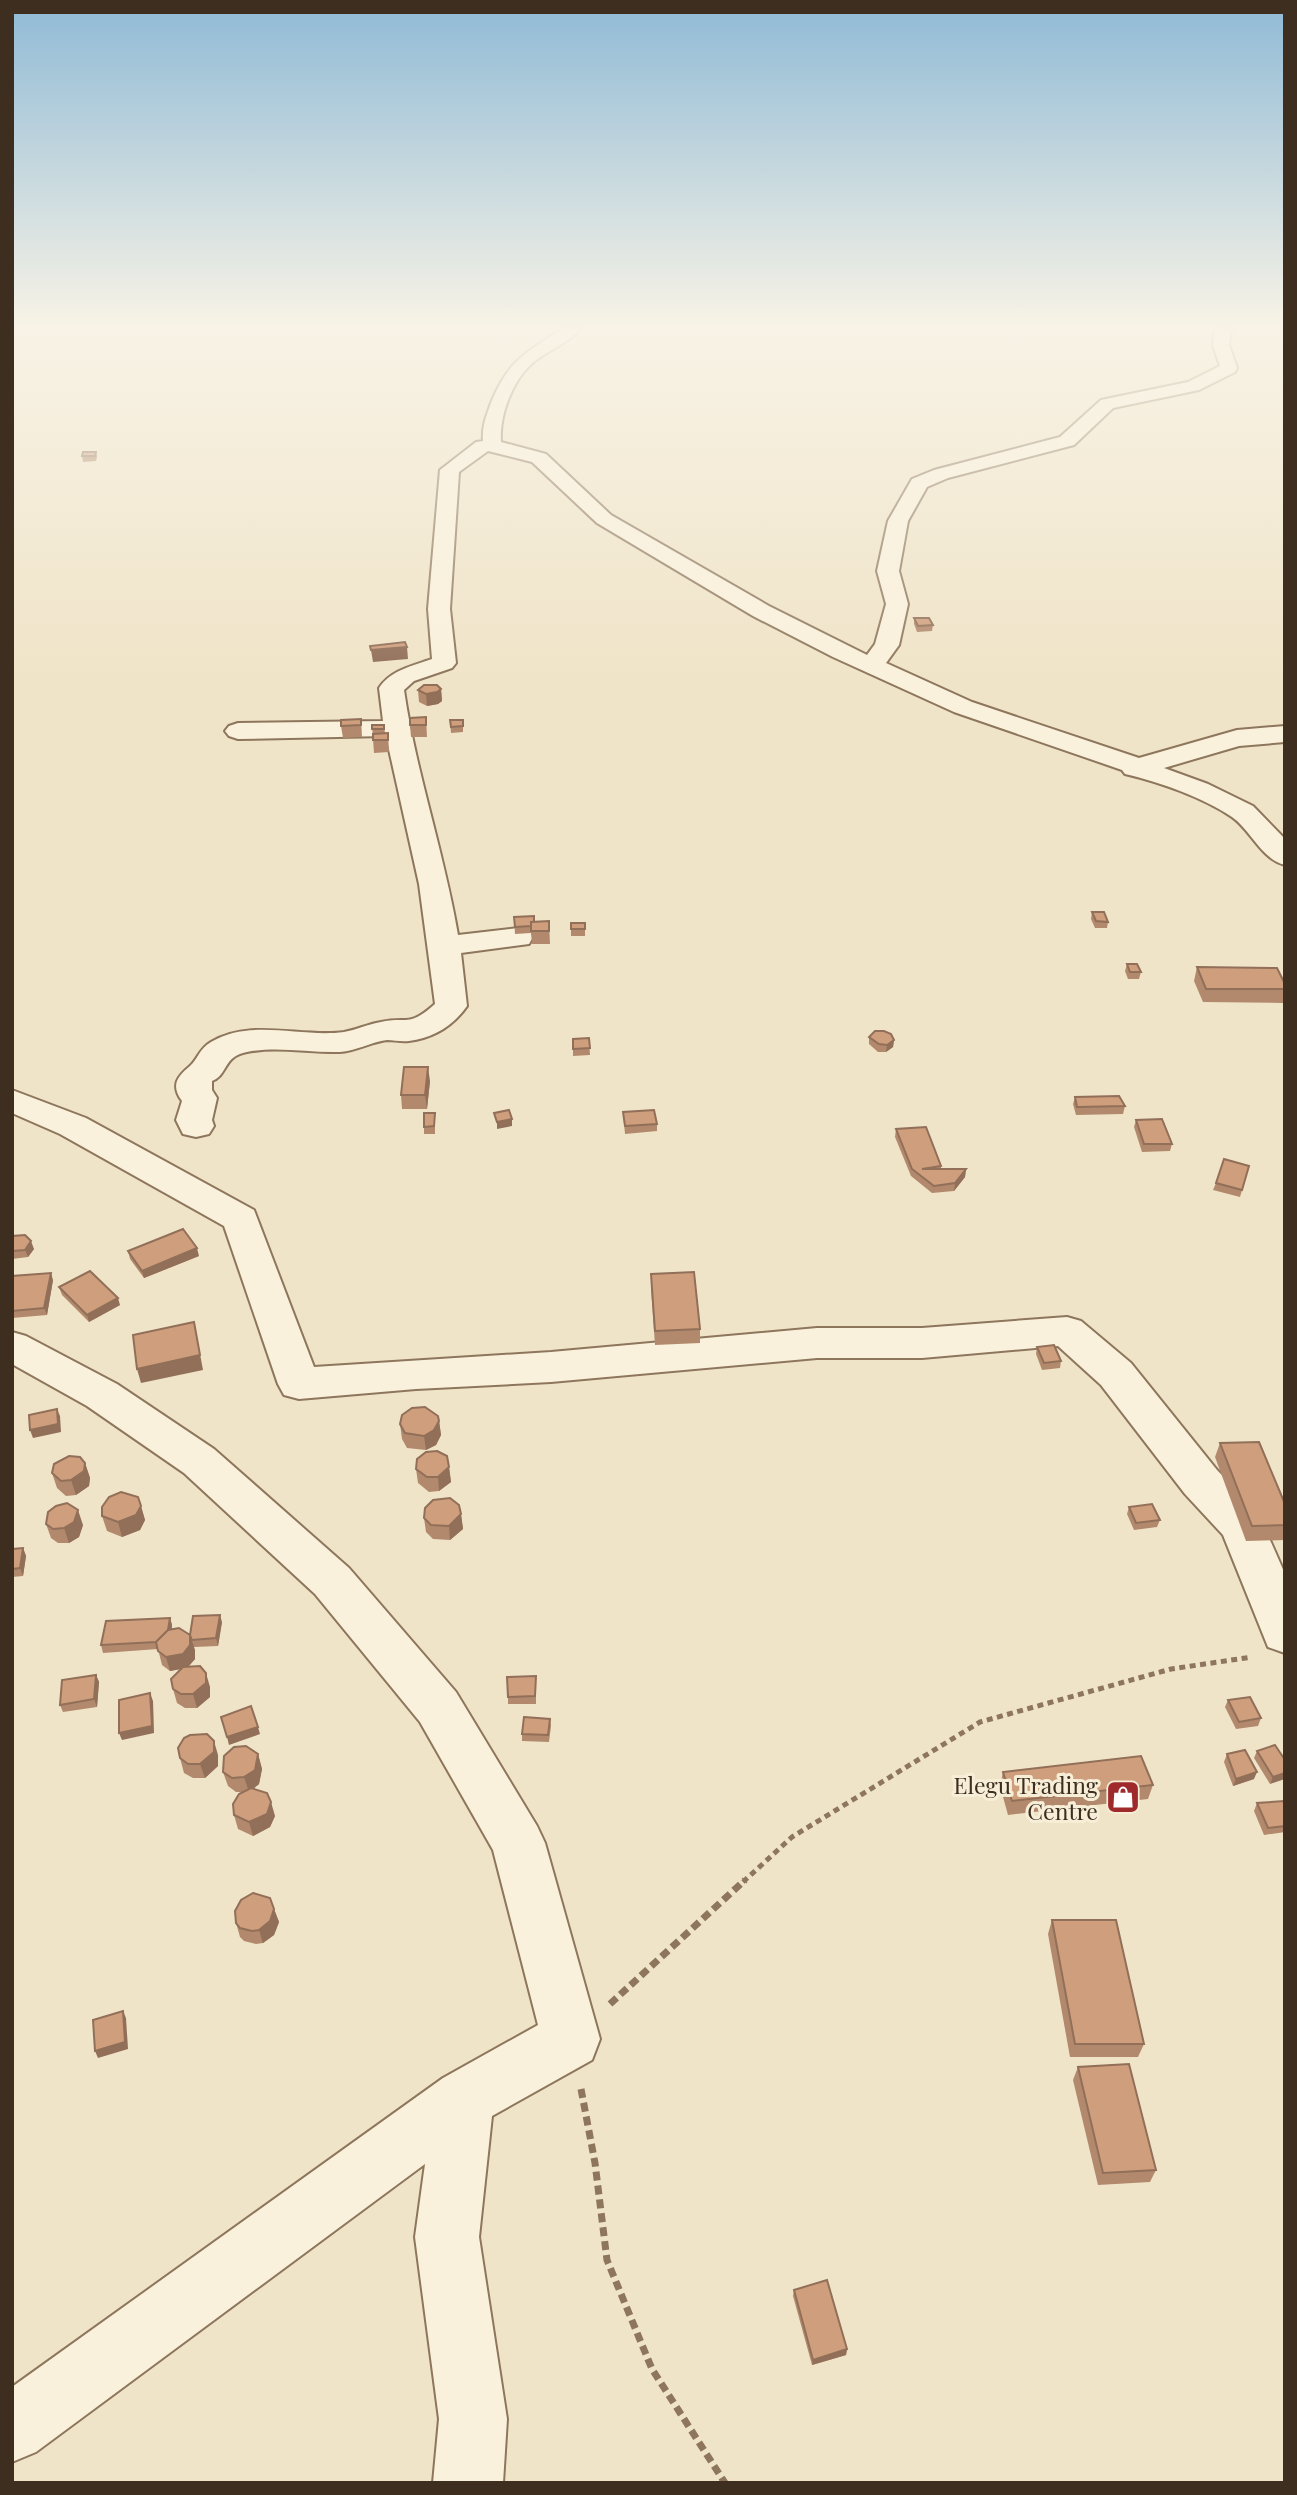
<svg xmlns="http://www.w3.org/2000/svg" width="1297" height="2495" font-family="'Playfair Display',serif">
  <rect width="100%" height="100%" fill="#f0e4c8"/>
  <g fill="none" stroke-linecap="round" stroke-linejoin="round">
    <!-- minor casing -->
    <g stroke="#8d765c" stroke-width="4">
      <g id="minor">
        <path d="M 562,329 L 581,329 C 568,343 549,350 535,361 C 513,378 499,415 501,442 L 546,454 L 611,515 L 769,606 L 867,655 L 875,644 L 886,604 L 877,571 L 888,521 L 912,479 L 934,470 L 1060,437 L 1101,400 L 1188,382 L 1220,366 L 1213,345 L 1215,329 L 1231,329 L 1229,345 L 1237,368 L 1235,372 L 1199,390 L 1113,408 L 1074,445 L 948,478 L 927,487 L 908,521 L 899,571 L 908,604 L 899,645 L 886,663 L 972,702 L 1139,758 L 1237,730 L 1285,726 L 1285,742 L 1239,746 L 1164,768 L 1208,784 L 1253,806 L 1285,839 L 1285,865 C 1261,859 1251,830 1232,817 C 1202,797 1159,782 1125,774 L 1122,770 L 954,712 L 833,657 L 753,616 L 597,523 L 532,462 L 488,451 L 459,472 L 450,609 L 456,663 L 452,668 L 414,681 L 404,690 C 416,773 444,852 458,935 L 518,928 L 529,930 L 533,937 L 529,944 L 461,953 L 467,1006 C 453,1026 433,1038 409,1041 C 401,1042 394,1040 387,1040 C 371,1042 356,1051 340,1052 C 309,1053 278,1046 247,1052 C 223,1056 228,1075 212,1081 L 212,1090 L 217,1098 L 212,1120 L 214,1126 L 209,1134 L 196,1137 L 183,1134 L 176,1120 L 182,1101 C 170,1085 178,1076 190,1066 C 198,1059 199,1049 211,1042 C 251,1018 301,1038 344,1032 C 356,1030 368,1024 381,1022 C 408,1016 408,1028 435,1004 L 419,884 L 386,736 L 238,739 L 229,736 L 225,731 L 229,726 L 238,723 L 383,721 L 379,688 C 391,670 412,666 432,659 L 428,609 L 440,470 L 476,442 L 483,441 C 482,426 486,417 491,403 C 508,361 525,353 562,329 Z"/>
        <polygon points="12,1090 86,1118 254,1210 314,1367 551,1352 817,1328 922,1328 1067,1317 1081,1321 1131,1363 1217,1470 1258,1513 1285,1574 1285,1653 1268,1647 1223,1535 1185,1494 1101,1385 1058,1346 922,1358 817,1358 551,1382 416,1389 299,1399 284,1395 278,1384 224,1226 60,1134 12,1113"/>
        <polygon points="12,1332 26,1336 117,1384 214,1449 349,1568 456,1692 537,1826 545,1843 600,2039 592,2060 492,2116 479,2237 507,2419 503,2483 433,2483 439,2419 415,2237 425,2164 36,2452 12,2462 12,2387 443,2078 538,2025 493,1850 420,1722 315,1594 184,1473 87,1406 12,1364"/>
      </g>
    </g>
    <!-- path-far1 -->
    <polyline stroke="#8d765c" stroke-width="5" stroke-dasharray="6 4.5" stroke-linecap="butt" points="743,1882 792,1837 980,1722 1171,1669 1252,1657"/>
    <!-- path -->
    <g stroke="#8d765c" stroke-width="7" stroke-dasharray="9 5" stroke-linecap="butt">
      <polyline points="610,2004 745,1880"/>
      <polyline points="581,2089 595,2163 607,2260 652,2369 725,2483"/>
    </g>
    <!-- minor -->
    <use href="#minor" fill="#faf1dc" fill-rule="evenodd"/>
  </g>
  <!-- wall -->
  <g fill="#b2896c">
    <polygon points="96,452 97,457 96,461 83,462 82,456"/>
    <polygon points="914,618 933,625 932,631 917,632 914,624"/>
    <polygon points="441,689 442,701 438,704 427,706 419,702 418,690"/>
    <polygon points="426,717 427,737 411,737 410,725"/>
    <polygon points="361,719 362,737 343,738 341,726"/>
    <polygon points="450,720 463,720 463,732 451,733"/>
    <polygon points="372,725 384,725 385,733 388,733 389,752 374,753"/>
    <polygon points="1092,912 1108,922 1107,928 1095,928 1091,919"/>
    <polygon points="514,917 534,922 549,921 550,944 532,944 531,933 515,934"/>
    <rect x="571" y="923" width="14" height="13"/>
    <polygon points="1127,964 1141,972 1139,979 1128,979 1125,971"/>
    <polygon points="1197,967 1285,984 1285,997 1283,1003 1203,1002 1194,981"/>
    <polygon points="869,1037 894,1040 893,1047 886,1052 878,1052 869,1044"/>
    <polygon points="589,1038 590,1055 573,1056 573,1049"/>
    <polygon points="430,1081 427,1109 402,1109 401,1095"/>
    <polygon points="1075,1097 1125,1106 1123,1114 1076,1115 1073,1104"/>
    <polygon points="623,1112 657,1124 657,1131 625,1134"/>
    <polygon points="435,1113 435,1134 424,1134 424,1127"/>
    <polygon points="1136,1120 1172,1144 1170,1151 1142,1152 1134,1127"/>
    <polygon points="896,1129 941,1166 941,1169 966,1169 965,1177 954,1191 932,1193 911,1176 895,1137"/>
    <polygon points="1249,1166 1240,1197 1213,1190 1216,1183"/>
    <polygon points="12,1236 34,1249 28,1257 12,1259"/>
    <polygon points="128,1251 199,1256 144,1278 130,1259"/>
    <polygon points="651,1274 700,1329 700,1343 655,1345 651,1288"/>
    <polygon points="12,1276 53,1280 47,1315 12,1318"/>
    <polygon points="59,1287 120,1305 89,1322 62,1295"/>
    <polygon points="1037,1347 1061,1361 1060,1368 1042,1370 1036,1354"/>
    <polygon points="439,1421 441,1435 436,1445 426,1450 407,1448 402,1439 400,1424"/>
    <polygon points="1220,1443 1285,1504 1285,1540 1246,1541 1215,1457"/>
    <polygon points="85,1463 90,1478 89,1486 76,1495 66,1496 57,1488 52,1473"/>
    <polygon points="449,1467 451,1482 439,1491 429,1492 418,1483 416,1469"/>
    <polygon points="138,1497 145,1520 140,1530 122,1537 107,1531 102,1516"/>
    <polygon points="1129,1507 1160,1520 1157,1527 1134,1530 1127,1514"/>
    <polygon points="461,1514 463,1529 450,1540 433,1539 426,1532 424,1518"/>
    <polygon points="46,1524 83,1525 79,1537 69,1543 58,1543 51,1538"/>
    <polygon points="23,1548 26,1556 23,1576 12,1577 12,1549"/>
    <polygon points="170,1618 172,1625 172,1629 190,1635 222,1622 218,1646 194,1647 195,1659 189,1666 210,1687 210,1697 197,1708 185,1708 177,1703 173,1689 180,1669 170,1671 162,1665 158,1649 103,1653 101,1645"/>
    <polygon points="96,1675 99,1682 97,1707 63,1712 60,1705"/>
    <polygon points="536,1683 536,1704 508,1704 508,1697"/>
    <polygon points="1228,1700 1261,1718 1258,1726 1236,1729 1225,1707"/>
    <polygon points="550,1719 551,1726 549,1742 522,1741 522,1734"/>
    <polygon points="1257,1751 1285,1760 1270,1784 1254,1758"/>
    <polygon points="258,1754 262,1769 259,1784 253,1789 275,1816 270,1827 253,1836 238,1829 234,1815 244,1792 236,1792 228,1786 223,1772"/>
    <polygon points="1227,1754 1254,1779 1233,1786 1224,1762"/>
    <polygon points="218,1755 218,1766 205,1778 193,1778 184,1773 180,1758"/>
    <polygon points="1003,1772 1153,1785 1148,1799 1008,1815 1000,1786"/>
    <polygon points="1285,1802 1285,1832 1264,1835 1254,1811 1257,1803"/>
    <polygon points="274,1909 279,1922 274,1935 263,1943 256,1944 244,1941 240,1937 236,1923"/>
    <polygon points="1052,1920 1144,2044 1138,2057 1070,2057 1048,1934"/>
    <polygon points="1078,2067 1156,2170 1150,2182 1098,2185 1073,2080"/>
    <polygon points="794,2290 847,2349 846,2355 812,2365 793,2296"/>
  </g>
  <!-- shaded-wall -->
  <g fill="#916f58">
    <polygon points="407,647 408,659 373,662 371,650"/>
    <polygon points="441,689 442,701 438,704 427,706 426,694"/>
    <polygon points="894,1040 893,1047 886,1052 887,1045"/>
    <polygon points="428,1067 430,1081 427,1109 425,1095"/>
    <polygon points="512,1119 512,1126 497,1129 497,1122"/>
    <polygon points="966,1169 965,1177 954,1191 955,1183"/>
    <polygon points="31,1241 34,1249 28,1257 25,1250"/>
    <polygon points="197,1248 199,1256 144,1278 142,1271"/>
    <polygon points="51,1273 53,1280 47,1315 44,1308"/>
    <polygon points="118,1298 120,1305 89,1322 87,1315"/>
    <polygon points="194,1322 203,1370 141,1383 137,1369"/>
    <polygon points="57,1409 60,1416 61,1432 33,1438 30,1430"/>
    <polygon points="439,1421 441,1435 436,1445 426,1450 424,1436"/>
    <polygon points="85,1463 90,1478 89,1486 76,1495 71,1480"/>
    <polygon points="449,1467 451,1482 439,1491 438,1477"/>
    <polygon points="141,1506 145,1520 140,1530 122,1537 118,1522"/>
    <polygon points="78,1510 83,1525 79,1537 69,1543 64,1528"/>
    <polygon points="461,1514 463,1529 450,1540 449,1526"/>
    <polygon points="23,1548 26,1556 23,1576 20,1568"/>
    <polygon points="220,1615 222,1622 218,1646 216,1638"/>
    <polygon points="170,1618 172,1625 168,1649 166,1641"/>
    <polygon points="190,1635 195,1650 195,1659 187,1668 170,1671 166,1657"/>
    <polygon points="206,1673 210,1687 210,1697 197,1708 193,1694"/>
    <polygon points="96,1675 99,1682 97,1707 94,1699"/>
    <polygon points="150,1693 153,1701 154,1733 122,1740 119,1733"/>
    <polygon points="258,1727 260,1734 229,1745 227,1737"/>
    <polygon points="214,1741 218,1755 218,1766 205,1778 200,1764"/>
    <polygon points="258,1754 262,1769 259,1784 249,1792 244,1777"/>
    <polygon points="1257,1772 1254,1779 1233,1786 1236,1779"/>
    <polygon points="1285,1773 1285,1779 1270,1784 1273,1777"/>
    <polygon points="271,1802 275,1816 270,1827 253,1836 249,1822"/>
    <polygon points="274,1909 279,1922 274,1935 263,1943 259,1930"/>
    <polygon points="123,2011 126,2018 128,2049 98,2058 95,2051"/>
    <polygon points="847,2349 846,2355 812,2365 813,2360"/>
  </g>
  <!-- building -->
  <g fill="#cf9f7d" stroke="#916f58" stroke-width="2">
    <polygon points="83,452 96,452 95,456 82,456"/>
    <polygon points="914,618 929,618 933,625 918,626"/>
    <polygon points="405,642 407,647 371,650 370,646"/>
    <polygon points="424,685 437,685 441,689 437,692 426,694 418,690"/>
    <polygon points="426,717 426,725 410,725 410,718"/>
    <polygon points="361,719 361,725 341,726 341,720"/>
    <polygon points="450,720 463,720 463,726 451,727"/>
    <rect x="372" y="725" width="12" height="4"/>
    <polygon points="388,733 388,740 373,740 373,734"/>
    <polygon points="1092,912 1104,912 1108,922 1096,921"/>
    <polygon points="534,916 534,922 531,922 531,926 515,927 514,917"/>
    <polygon points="549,921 549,931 531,931 531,922"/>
    <rect x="571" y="923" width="14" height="6"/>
    <polygon points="1127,964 1137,964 1141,972 1130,972"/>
    <polygon points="1197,967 1277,968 1285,984 1285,989 1206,989"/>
    <polygon points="875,1031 884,1031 891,1034 894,1040 887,1045 879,1044 869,1037"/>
    <polygon points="589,1038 590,1048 573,1049 573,1039"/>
    <polygon points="404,1067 428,1067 425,1095 401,1095"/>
    <polygon points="1119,1096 1125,1106 1077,1107 1075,1097"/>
    <polygon points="509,1110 512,1119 497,1122 494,1113"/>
    <polygon points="654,1110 657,1124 625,1126 623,1112"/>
    <polygon points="424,1113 435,1113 434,1126 424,1127"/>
    <polygon points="1162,1119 1172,1144 1144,1144 1136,1120"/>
    <polygon points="926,1127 941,1166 922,1169 966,1169 955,1183 934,1186 912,1169 896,1129"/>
    <polygon points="1224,1159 1249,1166 1242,1190 1216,1183"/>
    <polygon points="183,1229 197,1248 142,1271 128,1251"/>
    <polygon points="25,1235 31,1241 25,1250 12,1251 12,1236"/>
    <polygon points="90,1271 118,1298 87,1315 59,1287"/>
    <polygon points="694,1272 700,1329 655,1331 651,1274"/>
    <polygon points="51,1273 44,1308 12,1311 12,1276"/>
    <polygon points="194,1322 200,1355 137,1369 133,1335"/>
    <polygon points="1054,1345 1061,1361 1044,1363 1037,1347"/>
    <polygon points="425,1407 438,1416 439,1421 434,1430 424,1436 405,1433 400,1424 402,1415 412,1408"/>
    <polygon points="57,1409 58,1424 30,1430 29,1415"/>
    <polygon points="1259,1442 1285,1504 1285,1525 1252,1526 1220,1443"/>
    <polygon points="437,1451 447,1456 449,1467 438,1477 427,1477 416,1469 417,1459 426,1452"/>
    <polygon points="69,1456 80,1457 85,1463 84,1471 71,1480 61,1481 52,1473 54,1464"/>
    <polygon points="121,1492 138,1497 141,1506 136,1515 118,1522 102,1516 102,1507 109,1497"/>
    <polygon points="450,1498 459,1505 461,1514 449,1526 431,1525 424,1518 425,1508 433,1500"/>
    <polygon points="67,1503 78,1510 74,1522 64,1528 53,1529 46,1524 48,1512 56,1506"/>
    <polygon points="1152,1504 1160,1520 1136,1523 1129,1507"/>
    <polygon points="23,1548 20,1568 12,1569 12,1549"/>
    <polygon points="220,1615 216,1638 192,1640 190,1635 193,1616"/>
    <polygon points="170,1618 168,1630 156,1642 101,1645 106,1621"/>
    <polygon points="179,1628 190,1635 190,1645 183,1654 166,1657 158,1651 156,1642 168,1630"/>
    <polygon points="200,1666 206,1673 206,1683 193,1694 181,1694 173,1689 171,1679 183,1667"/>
    <polygon points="96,1675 94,1699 60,1705 62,1680"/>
    <polygon points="536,1676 535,1696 508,1697 507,1677"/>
    <polygon points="150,1693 152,1726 119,1733 119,1700"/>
    <polygon points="1250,1697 1261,1718 1239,1722 1228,1700"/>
    <polygon points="251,1706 258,1727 227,1737 221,1717"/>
    <polygon points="524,1717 550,1719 548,1735 522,1734"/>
    <polygon points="207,1734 214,1741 214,1752 200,1764 188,1764 180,1758 178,1748 184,1738 190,1735"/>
    <polygon points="1275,1745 1285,1760 1285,1773 1273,1777 1257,1751"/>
    <polygon points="246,1746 258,1754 255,1770 244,1777 232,1778 223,1772 224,1756 234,1747"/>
    <polygon points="1245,1750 1257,1772 1236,1779 1227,1754"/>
    <polygon points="1141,1756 1153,1785 1012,1801 1003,1772"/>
    <polygon points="251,1788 267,1793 271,1802 267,1814 249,1822 234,1815 233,1804 239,1794"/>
    <polygon points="1284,1801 1285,1826 1268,1828 1257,1803"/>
    <polygon points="253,1893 270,1898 274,1909 270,1921 259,1930 252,1931 240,1928 236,1923 235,1911 241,1900"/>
    <polygon points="1052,1920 1116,1920 1144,2044 1075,2044"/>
    <polygon points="123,2011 125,2042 95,2051 93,2020"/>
    <polygon points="1129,2064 1156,2170 1103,2173 1078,2067"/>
    <polygon points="827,2280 847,2349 813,2360 794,2290"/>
  </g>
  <!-- sky -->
  <linearGradient id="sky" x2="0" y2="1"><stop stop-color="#8fbad6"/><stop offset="0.48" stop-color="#f8f3e6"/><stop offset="1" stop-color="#f8f3e6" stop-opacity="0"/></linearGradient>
  <rect width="1297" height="679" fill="url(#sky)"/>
  <!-- icons -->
  <defs>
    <g id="shop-square" transform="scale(1.75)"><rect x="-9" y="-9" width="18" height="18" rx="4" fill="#9e2a2b" stroke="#f7eed8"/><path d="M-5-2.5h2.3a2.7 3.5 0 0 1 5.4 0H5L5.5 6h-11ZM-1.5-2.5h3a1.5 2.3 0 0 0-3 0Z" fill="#fff"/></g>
  </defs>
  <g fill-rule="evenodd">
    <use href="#shop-square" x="1123" y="1797"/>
  </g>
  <g text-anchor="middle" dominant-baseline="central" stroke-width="6" stroke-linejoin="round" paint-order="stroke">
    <!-- near-poi labels -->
    <g font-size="23" fill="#3d2e20" stroke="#f7eed8" text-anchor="end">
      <text x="1098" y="1784">Elegu Trading<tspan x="1098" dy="26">Centre</tspan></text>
    </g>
  </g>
  <!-- border -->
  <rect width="1297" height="2495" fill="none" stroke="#3d2e20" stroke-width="28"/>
</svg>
